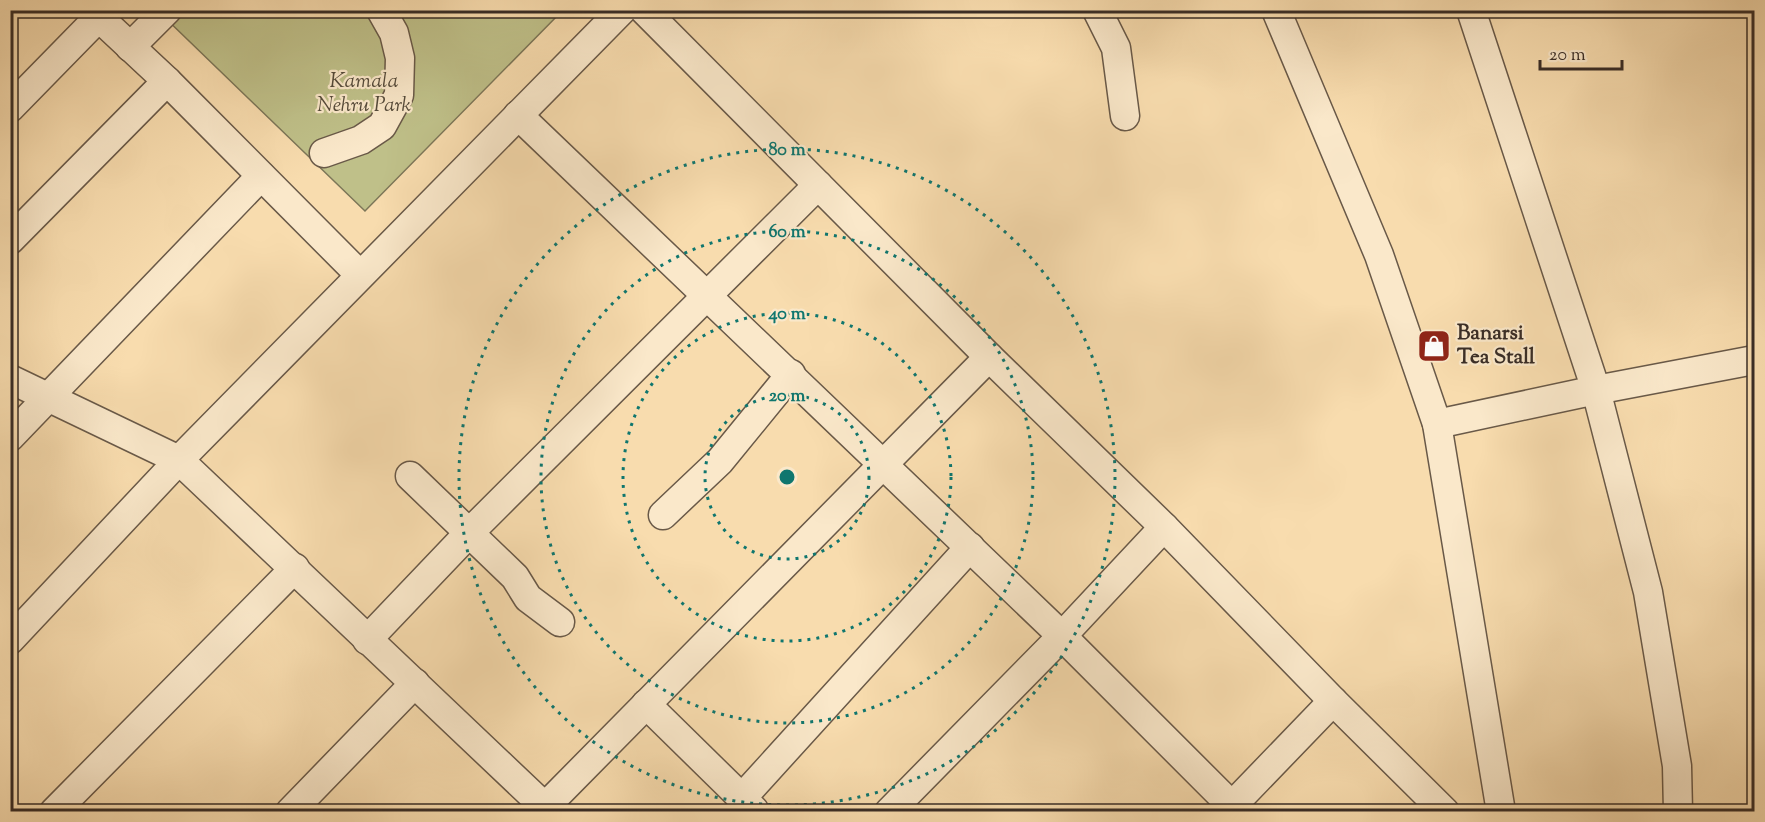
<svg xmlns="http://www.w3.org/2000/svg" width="1765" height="822" font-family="'Sorts Mill Goudy',serif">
  <rect width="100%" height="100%" fill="#f8dcae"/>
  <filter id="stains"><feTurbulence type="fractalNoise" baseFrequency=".00333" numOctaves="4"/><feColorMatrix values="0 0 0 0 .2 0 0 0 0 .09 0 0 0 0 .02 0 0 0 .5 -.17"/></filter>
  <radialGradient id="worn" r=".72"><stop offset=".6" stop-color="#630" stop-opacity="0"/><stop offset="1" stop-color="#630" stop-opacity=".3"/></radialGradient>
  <!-- green -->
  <polygon fill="#bfc089" stroke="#7c7658" stroke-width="1.5" points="158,11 562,11 365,211"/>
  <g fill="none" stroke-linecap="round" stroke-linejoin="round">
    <!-- minor casing -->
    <g stroke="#695948" stroke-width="31">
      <g id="minor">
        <polyline points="91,10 167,81 360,275"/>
        <polyline points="644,10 989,357 1164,527 1333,701 1445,812"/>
        <polyline points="1097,10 1116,48 1125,116"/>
        <polyline points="1276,10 1379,255 1437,424 1501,812"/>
        <polyline points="1471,10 1596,390 1648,592 1677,766 1678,812"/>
        <polyline points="130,47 167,10"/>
        <polyline points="10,108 99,17"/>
        <polyline points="518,115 1062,636 1238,812"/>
        <polyline points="324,153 361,140 382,126 399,95 400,58 394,33 381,10"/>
        <polyline points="10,240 167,81"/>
        <polyline points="10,379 179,460 550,812"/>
        <polyline points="1437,424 1596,390 1754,360"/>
        <polyline points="10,437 261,176"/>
        <polyline points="410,476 515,577 528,598 560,622"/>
        <polyline points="663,515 720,461 791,374"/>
        <polyline points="10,640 179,460 622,10"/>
        <polyline points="367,640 469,533 818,185"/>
        <polyline points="646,704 754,810"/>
        <polyline points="741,799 970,547"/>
        <polyline points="545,807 989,357"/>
        <polyline points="54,812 295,568"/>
        <polyline points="290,812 415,683"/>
        <polyline points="889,812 1062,636 1164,527"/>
        <polyline points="1226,812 1333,701"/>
      </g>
    </g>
    <!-- minor -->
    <use href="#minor" stroke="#fae8ca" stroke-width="28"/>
  </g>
  <!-- distance rings -->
  <g fill="none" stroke="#0f766e" stroke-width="3" stroke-dasharray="3 6">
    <circle cx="787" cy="477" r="82"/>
    <circle cx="787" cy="477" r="164"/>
    <circle cx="787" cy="477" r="246"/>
    <circle cx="787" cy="477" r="328"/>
  </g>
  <!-- icons -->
  <defs>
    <g id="shop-square" transform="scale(1.725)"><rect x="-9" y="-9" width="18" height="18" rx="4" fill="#8f2418" stroke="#fae8ca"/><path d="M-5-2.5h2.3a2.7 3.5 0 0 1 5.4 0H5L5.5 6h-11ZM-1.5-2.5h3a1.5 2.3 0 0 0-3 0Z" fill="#fff"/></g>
  </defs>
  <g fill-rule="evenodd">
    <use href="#shop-square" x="1434" y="346"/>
  </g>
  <g text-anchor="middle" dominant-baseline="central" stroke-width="4.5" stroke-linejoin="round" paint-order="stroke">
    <!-- park labels -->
    <g font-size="21" font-style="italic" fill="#544a3a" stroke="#fae8ca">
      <text x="364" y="82">Kamala<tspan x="364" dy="24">Nehru Park</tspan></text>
    </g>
    <!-- poi labels -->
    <g font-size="21" font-weight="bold" fill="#392d26" stroke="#fae8ca" text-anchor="start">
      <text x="1457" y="334">Banarsi<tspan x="1457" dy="24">Tea Stall</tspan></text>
    </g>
  </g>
  <circle cx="787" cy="477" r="9" fill="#0f766e" stroke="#fae8ca" stroke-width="3"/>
  <g font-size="18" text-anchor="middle" font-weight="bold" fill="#0f766e" stroke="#fae8ca" stroke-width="4.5" stroke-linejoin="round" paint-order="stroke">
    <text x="787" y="155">80 m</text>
    <text x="787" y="237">60 m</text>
    <text x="787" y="319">40 m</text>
    <text x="787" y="401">20 m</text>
  </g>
  <!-- margin -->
  <rect width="1765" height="822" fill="none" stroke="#f8dcae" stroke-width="36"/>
  <rect x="12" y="12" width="1741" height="798" fill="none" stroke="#392d26" stroke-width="3"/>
  <rect x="18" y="18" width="1729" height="786" fill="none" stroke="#392d26" stroke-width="1.5"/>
  <!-- scale -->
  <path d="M1540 60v9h82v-9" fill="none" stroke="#392d26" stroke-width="3"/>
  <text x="1549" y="60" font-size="18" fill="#392d26" stroke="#fae8ca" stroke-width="4.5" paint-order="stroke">20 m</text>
  <rect width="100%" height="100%" filter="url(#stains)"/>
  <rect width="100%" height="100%" fill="url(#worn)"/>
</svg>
